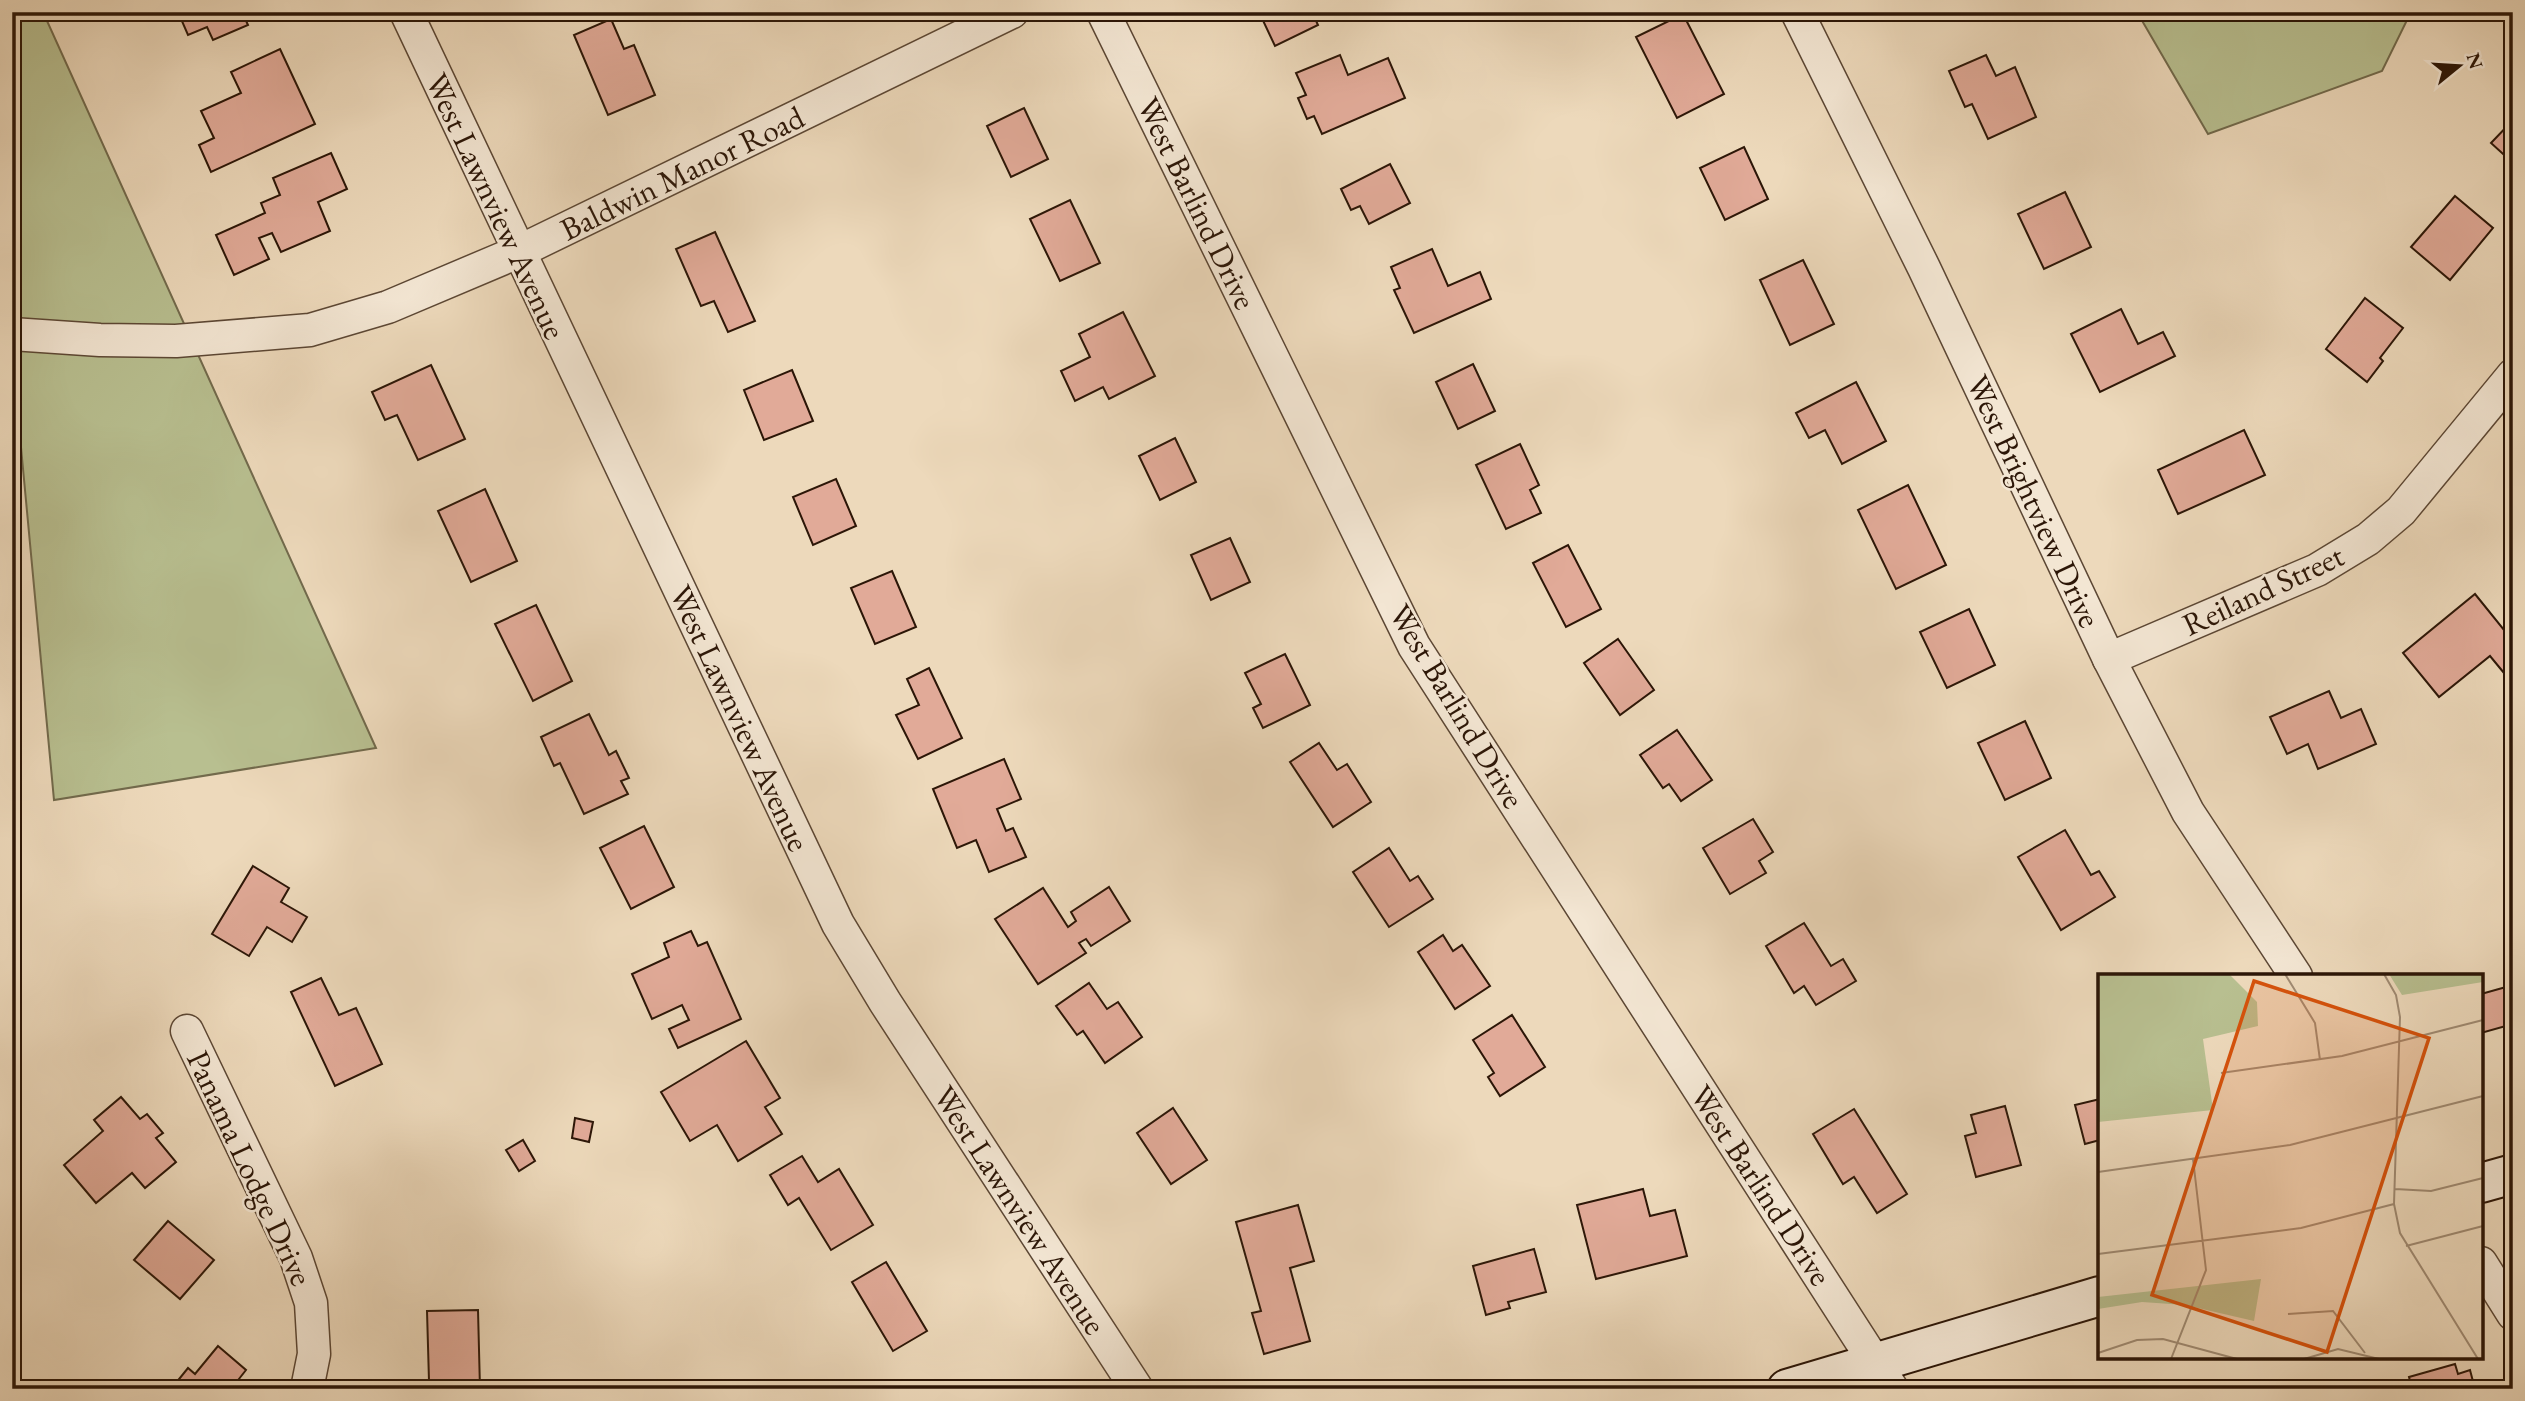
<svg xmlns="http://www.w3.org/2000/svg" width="2525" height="1401" font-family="'EB Garamond',serif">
  <rect width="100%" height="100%" fill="#edd9bb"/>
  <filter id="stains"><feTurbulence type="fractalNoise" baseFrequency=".00286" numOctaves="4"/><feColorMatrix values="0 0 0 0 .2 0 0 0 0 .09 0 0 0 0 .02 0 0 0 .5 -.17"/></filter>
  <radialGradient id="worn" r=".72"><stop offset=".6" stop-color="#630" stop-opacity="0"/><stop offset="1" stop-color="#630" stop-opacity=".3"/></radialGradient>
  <!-- green -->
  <g fill="#b8bf90" stroke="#726a4c" stroke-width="2">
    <polygon points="12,12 43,12 376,748 54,800 12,351"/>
    <polygon points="2137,12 2411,12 2382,71 2208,134"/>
  </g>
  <!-- building -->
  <g fill="#e1aa98" stroke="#2c1607" stroke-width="2">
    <polygon points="178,12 242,12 248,25 213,40 207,27 188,35"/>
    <polygon points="1259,12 1312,12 1318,25 1275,46"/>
    <polygon points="1683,14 1724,94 1677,118 1636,37"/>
    <polygon points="611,19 624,49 634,45 655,95 608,115 574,35"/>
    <polygon points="280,49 315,124 211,172 199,145 214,138 201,111 241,93 231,72"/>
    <polygon points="1340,55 1348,75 1388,58 1405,98 1322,134 1314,116 1307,119 1298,98 1306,95 1296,73"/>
    <polygon points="1986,55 1996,76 2015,67 2036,117 1988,139 1972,104 1965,107 1949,71"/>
    <polygon points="1024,108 1048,159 1011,177 987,126"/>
    <polygon points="2513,120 2513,163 2491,143"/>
    <polygon points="1744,147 1768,199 1725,220 1700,168"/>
    <polygon points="331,153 347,189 318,202 330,231 281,252 272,233 259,238 269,259 234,275 216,235 265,213 261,203 280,195 273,178"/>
    <polygon points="1390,164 1410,203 1369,224 1360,206 1351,210 1341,189"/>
    <polygon points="2065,192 2091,247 2044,269 2018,214"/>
    <polygon points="2455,196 2493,228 2450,280 2411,247"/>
    <polygon points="1070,200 1100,263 1060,281 1030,219"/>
    <polygon points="715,232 755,321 728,332 714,301 701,306 676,249"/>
    <polygon points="1432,249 1448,286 1480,272 1491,299 1414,333 1394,290 1400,288 1391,267"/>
    <polygon points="1803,260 1834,324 1790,345 1760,280"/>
    <polygon points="2365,298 2403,328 2380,358 2383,361 2367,382 2326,349"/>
    <polygon points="2121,309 2138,344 2163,332 2175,356 2100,392 2071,334"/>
    <polygon points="1123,312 1155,376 1109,399 1103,387 1075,401 1061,371 1090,357 1079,334"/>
    <polygon points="1473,364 1495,411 1458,429 1436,382"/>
    <polygon points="431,365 465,439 418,460 397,415 385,420 372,392"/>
    <polygon points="792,370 813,421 764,440 744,390"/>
    <polygon points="1856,382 1886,441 1842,464 1825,430 1809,438 1796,413"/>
    <polygon points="2244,430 2265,475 2178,514 2158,470"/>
    <polygon points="1175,438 1196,482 1160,500 1139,456"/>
    <polygon points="1520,444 1539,485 1530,490 1541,513 1506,529 1476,465"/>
    <polygon points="836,479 856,526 813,545 793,497"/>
    <polygon points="1908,485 1946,565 1896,589 1858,510"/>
    <polygon points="485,489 517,561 471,582 438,511"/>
    <polygon points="1230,538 1250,582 1211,600 1191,555"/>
    <polygon points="1568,545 1601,609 1566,627 1533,563"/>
    <polygon points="892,571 916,627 875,644 851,588"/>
    <polygon points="2475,594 2513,641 2513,666 2504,673 2490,656 2439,697 2403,653"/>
    <polygon points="536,605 572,681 533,701 495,624"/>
    <polygon points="1969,609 1995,665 1947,688 1920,632"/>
    <polygon points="1618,639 1654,690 1620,715 1584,663"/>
    <polygon points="1285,654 1310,705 1263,728 1253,708 1261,704 1245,673"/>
    <polygon points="929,668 962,738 918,759 896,715 919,705 907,679"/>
    <polygon points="2329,691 2341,718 2361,709 2376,744 2318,769 2308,744 2287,754 2270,717"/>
    <polygon points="589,714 609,755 616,751 629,778 621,781 628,794 584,814 560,763 554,766 541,737"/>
    <polygon points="2025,721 2051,778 2005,800 1978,743"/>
    <polygon points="1677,730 1712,780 1681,801 1669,784 1663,788 1640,755"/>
    <polygon points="1319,743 1337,770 1347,764 1371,802 1333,827 1290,762"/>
    <polygon points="1004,759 1021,799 997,809 1006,831 1013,828 1026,857 989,872 976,840 957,848 933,789"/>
    <polygon points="1753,819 1773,852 1759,861 1766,873 1730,894 1703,848"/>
    <polygon points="644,826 674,887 631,909 600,848"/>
    <polygon points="2065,830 2091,875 2099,871 2115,897 2061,930 2018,857"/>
    <polygon points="1389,848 1410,881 1418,876 1433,899 1389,927 1353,872"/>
    <polygon points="253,866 289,888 281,902 307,917 292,942 267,927 249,956 212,934"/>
    <polygon points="1109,887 1130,921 1091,946 1086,939 1079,943 1086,953 1038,984 995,919 1043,888 1068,927 1076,921 1071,912"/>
    <polygon points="1804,923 1831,966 1843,959 1856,981 1816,1005 1804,986 1794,993 1766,946"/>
    <polygon points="691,931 698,946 707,942 741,1019 678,1048 669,1029 689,1020 682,1005 652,1019 632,974 669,957 664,943"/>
    <polygon points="1443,935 1453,951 1462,945 1490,986 1455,1009 1418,952"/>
    <polygon points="321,978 339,1015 356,1008 382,1064 335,1086 291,992"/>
    <polygon points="1089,983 1107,1009 1118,1002 1142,1037 1105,1063 1083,1031 1077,1035 1056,1006"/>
    <polygon points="2506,987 2513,1012 2513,1024 2481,1033 2481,994"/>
    <polygon points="1512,1015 1545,1067 1500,1096 1488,1077 1494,1073 1473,1040"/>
    <polygon points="746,1041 780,1098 765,1107 782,1134 738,1161 717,1125 690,1141 661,1092"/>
    <polygon points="121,1097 140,1119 147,1114 163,1133 156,1138 176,1162 145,1188 132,1173 96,1203 64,1165 103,1131 94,1120"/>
    <polygon points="2100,1099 2100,1140 2085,1144 2075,1105"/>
    <polygon points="2005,1106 2021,1165 1976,1177 1965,1136 1976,1133 1971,1115"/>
    <polygon points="1173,1108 1207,1160 1171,1184 1137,1133"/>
    <polygon points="1854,1109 1907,1194 1877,1213 1854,1177 1843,1184 1813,1134"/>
    <polygon points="575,1118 593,1122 589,1142 572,1138"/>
    <polygon points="523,1140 535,1161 519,1171 506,1150"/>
    <polygon points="802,1156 818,1182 839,1169 873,1225 831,1250 799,1198 788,1205 770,1175"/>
    <polygon points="1643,1189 1650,1216 1675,1210 1687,1256 1596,1279 1577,1205"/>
    <polygon points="1298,1205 1314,1261 1290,1268 1310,1341 1264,1354 1252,1313 1261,1311 1236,1222"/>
    <polygon points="168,1221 214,1260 180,1299 134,1260"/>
    <polygon points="1534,1249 1546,1292 1508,1302 1510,1308 1486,1315 1473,1266"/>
    <polygon points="886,1262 927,1331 893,1351 852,1282"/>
    <polygon points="478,1310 480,1389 407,1389 407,1381 429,1381 427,1311"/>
    <polygon points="218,1346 246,1370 231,1389 171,1389 188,1368 195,1374"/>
    <polygon points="2455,1364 2458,1374 2470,1370 2475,1389 2412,1389 2409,1377"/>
  </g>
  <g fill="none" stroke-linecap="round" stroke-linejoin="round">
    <!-- street casing -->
    <g stroke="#5c4734" stroke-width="35">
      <g id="street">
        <polyline points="406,12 838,924 885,1002 1137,1389"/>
        <polyline points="1103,12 1414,646 1892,1389"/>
        <polyline points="1797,12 1924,268 2109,659 2188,812 2296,976"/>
        <polyline points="12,334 100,340 176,341 310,330 388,307 518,252 1012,12"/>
        <polyline points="2109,659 2317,570 2368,539 2401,511 2513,375"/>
        <polyline points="187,1031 296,1258 311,1303 314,1354 307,1389"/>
        <polyline points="2481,1263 2513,1314"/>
      </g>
    </g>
    <!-- secondary casing -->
    <g stroke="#2c1607" stroke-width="42">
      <g id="secondary">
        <polyline points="2481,1183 2513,1174"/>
        <polyline points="1787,1389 2100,1296"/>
      </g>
    </g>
    <!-- street -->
    <use href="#street" stroke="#f3e6d3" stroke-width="32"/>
    <!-- secondary -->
    <use href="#secondary" stroke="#f3e6d3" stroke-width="38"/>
  </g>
  <g text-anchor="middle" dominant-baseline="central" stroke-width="5" stroke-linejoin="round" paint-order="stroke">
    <!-- street labels -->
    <g font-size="32" fill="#2c1607" stroke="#f3e6d3">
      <text transform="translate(682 173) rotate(-26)">Baldwin Manor Road</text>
      <text transform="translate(1197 203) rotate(64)">West Barlind Drive</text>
      <text transform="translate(496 206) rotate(65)">West Lawnview Avenue</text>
      <text transform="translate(2034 501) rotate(65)">West Brightview Drive</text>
      <text transform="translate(2263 590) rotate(-25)">Reiland Street</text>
      <text transform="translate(1457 706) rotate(59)">West Barlind Drive</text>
      <text transform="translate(740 718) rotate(65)">West Lawnview Avenue</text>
      <text transform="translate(250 1168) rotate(65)">Panama Lodge Drive</text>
      <text transform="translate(1761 1185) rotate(57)">West Barlind Drive</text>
      <text transform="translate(1020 1210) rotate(57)">West Lawnview Avenue</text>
    </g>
  </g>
  <!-- overview -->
  <g transform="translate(2098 974)">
    <rect width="385" height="385" fill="#edd9bb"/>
    <path d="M 0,0 L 131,0 L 159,28 L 160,52 L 105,65 L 115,136 L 0,148 ZM 291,0 L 385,0 L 385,8 L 304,21 ZM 163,305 L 156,347 L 87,331 L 44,328 L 0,335 L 0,323 Z" fill="#b8bf90"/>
    <path fill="none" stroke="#a08b73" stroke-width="2" d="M 187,0 L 217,49 L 222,86M 286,0 L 298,21 L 302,43 L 296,230 L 302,259 L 380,385M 123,99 L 244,82 L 385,46M 0,198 L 192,171 L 385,122M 297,215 L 333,217 L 385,204M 308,272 L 385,252M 0,280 L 203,254 L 296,230M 190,340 L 235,337 L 267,379M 0,379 L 39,366 L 65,365 L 139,385M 73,385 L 108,296 L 95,185M 206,385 L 240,375 L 281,385"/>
    <path fill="#d5520c" fill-opacity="0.15" stroke="#d5520c" stroke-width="3.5" d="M 156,7 L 331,64 L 229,378 L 54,321 Z"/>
    <rect width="385" height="385" fill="none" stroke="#2c1607" stroke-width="3.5"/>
  </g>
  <!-- margin -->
  <rect width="2525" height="1401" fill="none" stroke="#edd9bb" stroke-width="42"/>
  <rect x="14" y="14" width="2497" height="1373" fill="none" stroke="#2c1607" stroke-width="3.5"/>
  <rect x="21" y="21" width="2483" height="1359" fill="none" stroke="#2c1607" stroke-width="2"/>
  <!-- north arrow -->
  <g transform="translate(2459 66) rotate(72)" stroke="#f3e6d3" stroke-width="5" paint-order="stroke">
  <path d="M0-5L12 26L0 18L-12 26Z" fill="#2c1607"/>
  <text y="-10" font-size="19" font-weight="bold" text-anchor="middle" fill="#2c1607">N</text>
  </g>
  <rect width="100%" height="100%" filter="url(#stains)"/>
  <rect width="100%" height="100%" fill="url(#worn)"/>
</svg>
